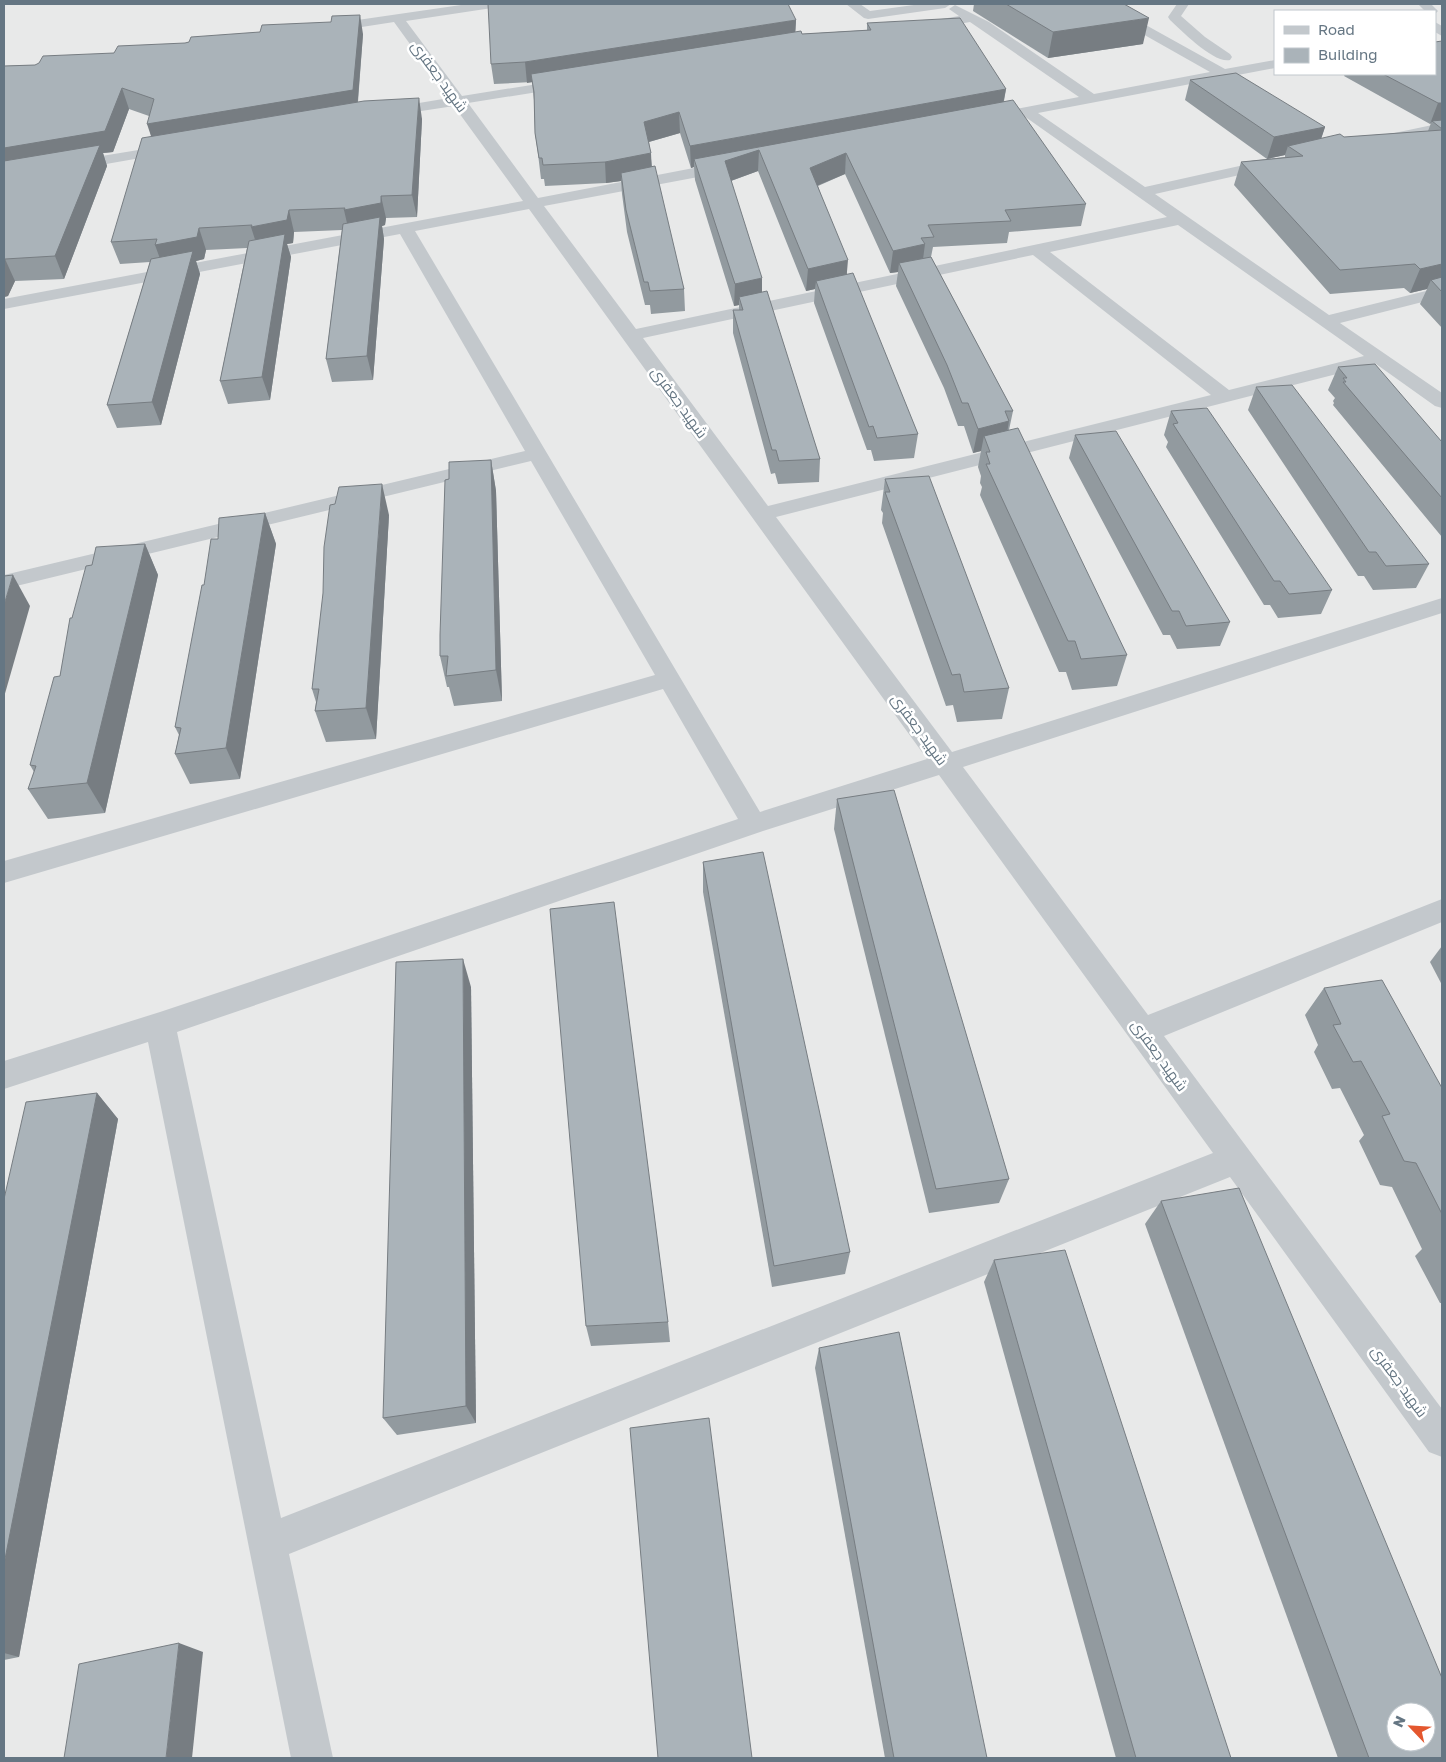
<svg xmlns="http://www.w3.org/2000/svg" width="1446" height="1762" font-family="'Golos Text',Cairo,sans-serif">
  <rect width="100%" height="100%" fill="#fafaf8"/>
  <!-- built -->
  <path fill="#e8e9e9" fill-rule="evenodd" d="M 4,4 L 1442,4 L 1442,1758 L 4,1758 ZM 1275,11 L 1435,11 L 1435,74 L 1275,74 ZM 1396,1712 L 1426,1712 L 1426,1742 L 1396,1742 Z"/>
  <g fill="none" stroke-linecap="round" stroke-linejoin="round">
    <!-- minor -->
    <g fill="#c3c8cc" fill-rule="evenodd">
      <path d="M 468,4 L 498,4 L 492,8 L 406,21 L 462,96 L 569,79 L 576,83 L 569,87 L 468,103 L 538,198 L 730,161 L 735,163 L 738,166 L 735,169 L 730,171 L 544,206 L 636,329 L 1167,217 L 1024,116 L 984,123 L 979,122 L 977,119 L 979,116 L 1079,97 L 970,22 L 925,30 L 919,26 L 925,22 L 959,16 L 949,9 L 955,5 L 989,22 L 1094,94 L 1210,72 L 1095,7 L 1093,4 L 1108,4 L 1225,69 L 1275,60 L 1275,68 L 1038,113 L 1145,187 L 1275,158 L 1280,160 L 1283,163 L 1280,166 L 1155,194 L 1329,315 L 1442,287 L 1442,297 L 1340,323 L 1442,393 L 1442,408 L 1435,406 L 1376,364 L 776,517 L 952,752 L 1442,598 L 1442,613 L 963,767 L 1148,1015 L 1442,899 L 1442,922 L 1164,1036 L 1442,1409 L 1442,1457 L 1429,1452 L 1230,1177 L 289,1554 L 333,1758 L 291,1758 L 148,1042 L 4,1089 L 4,1061 L 160,1012 L 738,819 L 663,689 L 4,883 L 4,861 L 655,675 L 531,461 L 4,589 L 4,575 L 525,451 L 400,234 L 4,309 L 4,299 L 523,201 L 454,106 L 382,117 L 377,116 L 375,113 L 377,110 L 449,98 L 394,22 L 323,33 L 317,29 L 323,25 ZM 529,209 L 927,759 L 760,812 L 415,231 ZM 1178,225 L 1364,356 L 1229,390 L 1050,252 ZM 1033,255 L 1211,395 L 768,506 L 643,338 ZM 939,775 L 1213,1153 L 281,1518 L 177,1032 L 763,831 Z"/>
      <polygon points="846,4 860,4 870,11 921,4 951,4 945,8 868,19 864,18"/>
      <path d="M 1177,4 L 1189,4 L 1181,16 L 1205,37 L 1230,54 L 1232,57 L 1230,60 C 1214,64 1181,30 1170,20 L 1168,17 Z"/>
      <polygon points="1418,4 1431,4 1438,11 1435,14 1435,11 1425,11"/>
      <polygon points="1435,22 1442,26 1442,36 1435,32"/>
      <polygon points="1442,123 1442,131 1385,143 1380,142 1378,139 1380,136"/>
      <polygon points="175,144 180,145 182,148 180,151 4,182 4,172"/>
    </g>
  </g>
  <!-- wall -->
  <g fill="#929a9f">
    <polygon points="974,4 1124,4 1143,44 1048,58 973,11"/>
    <polygon points="796,20 795,32 802,34 867,30 867,23 1006,89 1004,101 1086,204 1081,226 1009,232 1007,243 933,247 931,257 1013,411 1009,430 1127,655 1117,686 1072,690 1066,672 1059,672 980,495 982,487 980,483 981,476 978,467 981,451 973,453 964,426 958,426 944,388 896,286 898,272 890,273 845,174 818,186 847,274 918,434 914,458 874,461 871,450 867,450 814,303 815,289 806,291 758,171 731,181 762,292 820,459 819,482 778,484 775,473 771,474 733,333 733,310 739,310 739,305 734,306 695,180 694,167 691,168 680,133 649,142 652,167 684,289 685,311 651,314 650,305 645,305 627,232 622,194 621,181 606,183 545,186 544,179 541,179 538,154 535,133 534,100 532,82 494,84 491,64"/>
    <polygon points="363,34 358,102 422,119 417,217 386,218 385,225 382,226 384,239 373,380 332,382 326,359 342,230 294,232 293,243 287,244 291,257 270,400 228,404 220,381 247,248 206,250 204,259 196,261 200,274 161,425 117,428 107,405 150,262 120,264 111,242 151,136 149,116 129,109 113,152 103,153 107,166 64,279 15,281 8,296 4,297 4,66 35,65 114,53"/>
    <polygon points="1442,41 1442,328 1420,304 1427,289 1410,293 1404,288 1330,294 1234,185 1241,162 1285,157 1285,155 1267,159 1185,100 1190,80 1325,127 1321,139 1428,131 1431,123 1430,124 1344,76 1345,74 1435,74"/>
    <polygon points="1338,367 1442,442 1442,537 1333,405 1334,403 1333,401 1335,398 1328,390"/>
    <polygon points="1256,387 1429,564 1416,588 1373,590 1364,576 1358,576 1248,410"/>
    <polygon points="1171,411 1332,590 1321,614 1278,618 1270,605 1264,605 1166,447 1168,442 1164,435"/>
    <polygon points="1075,435 1230,622 1220,646 1177,649 1170,635 1163,635 1069,458"/>
    <polygon points="491,460 496,491 502,701 454,706 449,687 447,687 440,656 449,479"/>
    <polygon points="885,479 1009,688 1002,719 957,722 953,705 946,706 882,523 883,513 881,510"/>
    <polygon points="265,513 276,544 240,779 190,784 175,754 179,735 175,727 204,585 218,539"/>
    <polygon points="389,515 376,739 326,742 315,711 316,702 312,689"/>
    <polygon points="145,544 158,575 105,813 48,819 28,789 34,772 30,765 60,676 72,618 92,565"/>
    <polygon points="837,799 1009,1179 999,1203 929,1213 834,829"/>
    <polygon points="703,862 850,1252 845,1274 772,1287 703,892"/>
    <polygon points="1442,946 1442,985 1430,962"/>
    <polygon points="471,987 476,1423 397,1435 383,1418"/>
    <polygon points="1324,988 1442,1088 1442,1303 1440,1303 1415,1256 1422,1249 1392,1187 1380,1185 1359,1141 1364,1135 1340,1088 1332,1089 1314,1052 1318,1045 1305,1015"/>
    <polygon points="97,1093 118,1119 19,1657 4,1660 4,1199"/>
    <polygon points="1161,1201 1442,1758 1338,1758 1145,1224"/>
    <polygon points="994,1260 1231,1758 1116,1758 984,1282"/>
    <polygon points="668,1322 670,1342 591,1346 586,1326"/>
    <polygon points="819,1348 987,1758 885,1758 815,1368"/>
  </g>
  <!-- shaded-wall -->
  <g fill="#777d82">
    <polygon points="360,15 363,34 357,110 154,145 147,124"/>
    <polygon points="1149,18 1143,44 1048,58 1053,32"/>
    <polygon points="796,20 795,40 527,83 525,62"/>
    <polygon points="122,88 129,109 113,152 103,153 107,166 64,279 55,256 4,171 4,148"/>
    <polygon points="1006,89 1002,109 759,150 758,171 725,183 694,159 694,167 691,168 690,146"/>
    <polygon points="419,98 422,119 417,217 412,195"/>
    <polygon points="1438,103 1442,103 1442,122 1432,121 1431,123 1430,124"/>
    <polygon points="679,112 680,133 645,143 644,122"/>
    <polygon points="1325,127 1318,148 1288,146 1285,155 1267,159 1274,137"/>
    <polygon points="651,153 652,175 621,173 621,181 606,183 605,162"/>
    <polygon points="846,153 845,174 809,189 810,168"/>
    <polygon points="381,196 386,218 385,225 382,226 384,239 373,380 367,356 349,232 344,210"/>
    <polygon points="289,210 294,232 293,243 287,244 291,257 270,400 262,377 258,249 251,227"/>
    <polygon points="199,228 206,250 204,259 196,261 200,274 161,425 152,402 163,267 155,245"/>
    <polygon points="925,244 922,267 899,263 898,272 890,273 893,251"/>
    <polygon points="5,259 15,281 8,296 4,297 4,261"/>
    <polygon points="848,260 846,283 816,281 815,289 806,291 808,269"/>
    <polygon points="1442,264 1442,286 1431,280 1427,289 1410,293 1420,269"/>
    <polygon points="762,278 762,301 739,297 739,305 734,306 735,284"/>
    <polygon points="1009,421 1005,445 984,436 981,451 973,453 978,429"/>
    <polygon points="491,460 496,491 502,701 496,670"/>
    <polygon points="382,484 389,515 376,739 366,708"/>
    <polygon points="265,513 276,544 240,779 226,748"/>
    <polygon points="145,544 158,575 105,813 87,783"/>
    <polygon points="13,575 30,606 4,697 4,605"/>
    <polygon points="463,959 471,987 476,1423 466,1406"/>
    <polygon points="97,1093 118,1119 19,1657 4,1653 4,1564"/>
    <polygon points="179,1643 203,1652 192,1758 166,1758"/>
  </g>
  <!-- building -->
  <g fill="#aab3b9" stroke="#777d82" fill-rule="evenodd">
    <polygon points="488,4 788,4 796,20 525,62 491,64"/>
    <polygon points="1006,4 1124,4 1149,18 1053,32"/>
    <polygon points="360,15 353,90 147,124 154,99 122,88 105,131 4,148 4,66 35,65 39,63 43,56 114,53 118,46 185,43 189,42 191,37 260,32 262,25 331,22 332,16"/>
    <polygon points="960,18 1006,89 690,146 679,112 644,122 651,153 605,162 543,165 542,158 539,158 535,133 534,92 531,74 801,31 802,34 871,30 867,23"/>
    <polygon points="1442,41 1442,103 1438,103 1383,74 1435,74 1435,42"/>
    <polygon points="1236,73 1325,127 1274,137 1190,80"/>
    <polygon points="419,98 412,195 381,196 381,203 344,210 345,208 289,210 287,220 251,227 252,225 199,228 197,237 155,245 157,239 111,242 142,138 364,101"/>
    <polygon points="1013,100 1086,204 1005,210 1011,221 928,225 934,237 921,238 925,244 893,251 846,153 810,168 848,260 808,269 759,150 725,161 762,278 735,284 694,159"/>
    <polygon points="1442,120 1442,129 1432,121"/>
    <polygon points="1442,130 1442,264 1420,269 1415,264 1340,270 1241,162 1303,156 1288,146 1340,134 1344,137"/>
    <polygon points="100,145 55,256 5,259 4,261 4,161"/>
    <polygon points="655,166 684,289 650,291 648,282 644,282 626,210 621,173"/>
    <polygon points="380,217 367,356 326,359 343,224"/>
    <polygon points="285,234 262,377 220,381 249,241"/>
    <polygon points="193,251 152,402 107,405 151,259"/>
    <polygon points="931,257 1013,411 1005,411 1009,421 978,429 968,403 962,403 947,365 899,263"/>
    <polygon points="853,273 918,434 877,438 873,426 869,427 816,281"/>
    <polygon points="1442,277 1442,292 1431,280"/>
    <polygon points="767,291 820,459 779,461 776,450 772,450 733,310 743,310 739,297"/>
    <polygon points="1375,364 1442,442 1442,498 1343,382 1346,382 1343,378 1347,378 1338,367"/>
    <polygon points="1292,385 1429,564 1386,566 1376,552 1369,552 1256,387"/>
    <polygon points="1207,408 1332,590 1289,594 1280,581 1274,581 1173,424 1178,423 1171,411"/>
    <polygon points="1018,428 1127,655 1081,659 1075,641 1068,641 986,464 990,464 986,452 990,452 984,436"/>
    <polygon points="1116,431 1230,622 1186,626 1179,611 1172,611 1075,435"/>
    <polygon points="491,460 496,670 446,676 448,656 440,656 440,635 445,480 449,479 449,462"/>
    <polygon points="929,476 1009,688 964,692 960,674 952,675 885,492 890,492 885,479"/>
    <polygon points="382,484 366,708 315,711 319,689 312,689 323,593 324,547 330,505 335,504 339,487"/>
    <polygon points="265,513 226,748 175,754 181,728 175,727 202,585 204,585 211,539 218,539 219,518"/>
    <polygon points="145,544 87,783 28,789 36,766 30,765 54,677 60,676 70,618 72,618 86,566 92,565 96,547"/>
    <polygon points="13,575 4,605 4,576"/>
    <polygon points="894,790 1009,1179 936,1189 837,799"/>
    <polygon points="763,852 850,1252 774,1266 703,862"/>
    <polygon points="614,902 668,1322 586,1326 550,909"/>
    <polygon points="463,959 466,1406 383,1418 396,962"/>
    <polygon points="1382,980 1442,1088 1442,1214 1416,1163 1404,1161 1382,1116 1390,1114 1361,1061 1353,1062 1333,1025 1341,1024 1324,988"/>
    <polygon points="97,1093 4,1564 4,1199 26,1102"/>
    <path d="M 1239,1188 L 1442,1678 L 1442,1758 L 1369,1758 L 1161,1201 ZM 1396,1712 L 1426,1712 L 1426,1742 L 1396,1742 Z"/>
    <polygon points="1065,1250 1231,1758 1136,1758 994,1260"/>
    <polygon points="899,1332 987,1758 894,1758 819,1348"/>
    <polygon points="709,1418 752,1758 658,1758 630,1428"/>
    <polygon points="179,1643 166,1758 64,1758 79,1664"/>
  </g>
  <g text-anchor="middle" dominant-baseline="central" stroke-width="5" stroke-linejoin="round" paint-order="stroke">
    <!-- street labels -->
    <g font-size="15" fill="#657683" stroke="#fff">
      <text transform="translate(440 76) rotate(54)">شهید جعفری</text>
      <text transform="translate(680 402) rotate(54)">شهید جعفری</text>
      <text transform="translate(920 729) rotate(54)">شهید جعفری</text>
      <text transform="translate(1160 1055) rotate(54)">شهید جعفری</text>
      <text transform="translate(1400 1381) rotate(54)">شهید جعفری</text>
    </g>
  </g>
  <!-- border -->
  <rect width="1446" height="1762" fill="none" stroke="#657683" stroke-width="10"/>
  <!-- legend -->
  <rect x="1274" y="10" width="162" height="65" fill="#ffffff" stroke="#c1c8cd"/>
  <rect x="1284" y="26" width="25" height="8" fill="#c3c8cc" stroke="#c1c8cd"/>
  <text x="1318" y="35" font-size="15" fill="#657683">Road</text>
  <rect x="1284" y="48" width="25" height="15" fill="#aab3b9" stroke="#c1c8cd"/>
  <text x="1318" y="60" font-size="15" fill="#657683">Building</text>
  <!-- north arrow -->
  <g transform="translate(1411 1727) rotate(295)"><circle r="24" fill="#ffffff" stroke="#c1c8cd"/>
  <path d="M0-4L9 19L0 12L-9 19Z" fill="#e4572e"/>
  <text y="-8" font-size="14" font-weight="bold" text-anchor="middle" fill="#657683">N</text>
  </g>
</svg>
